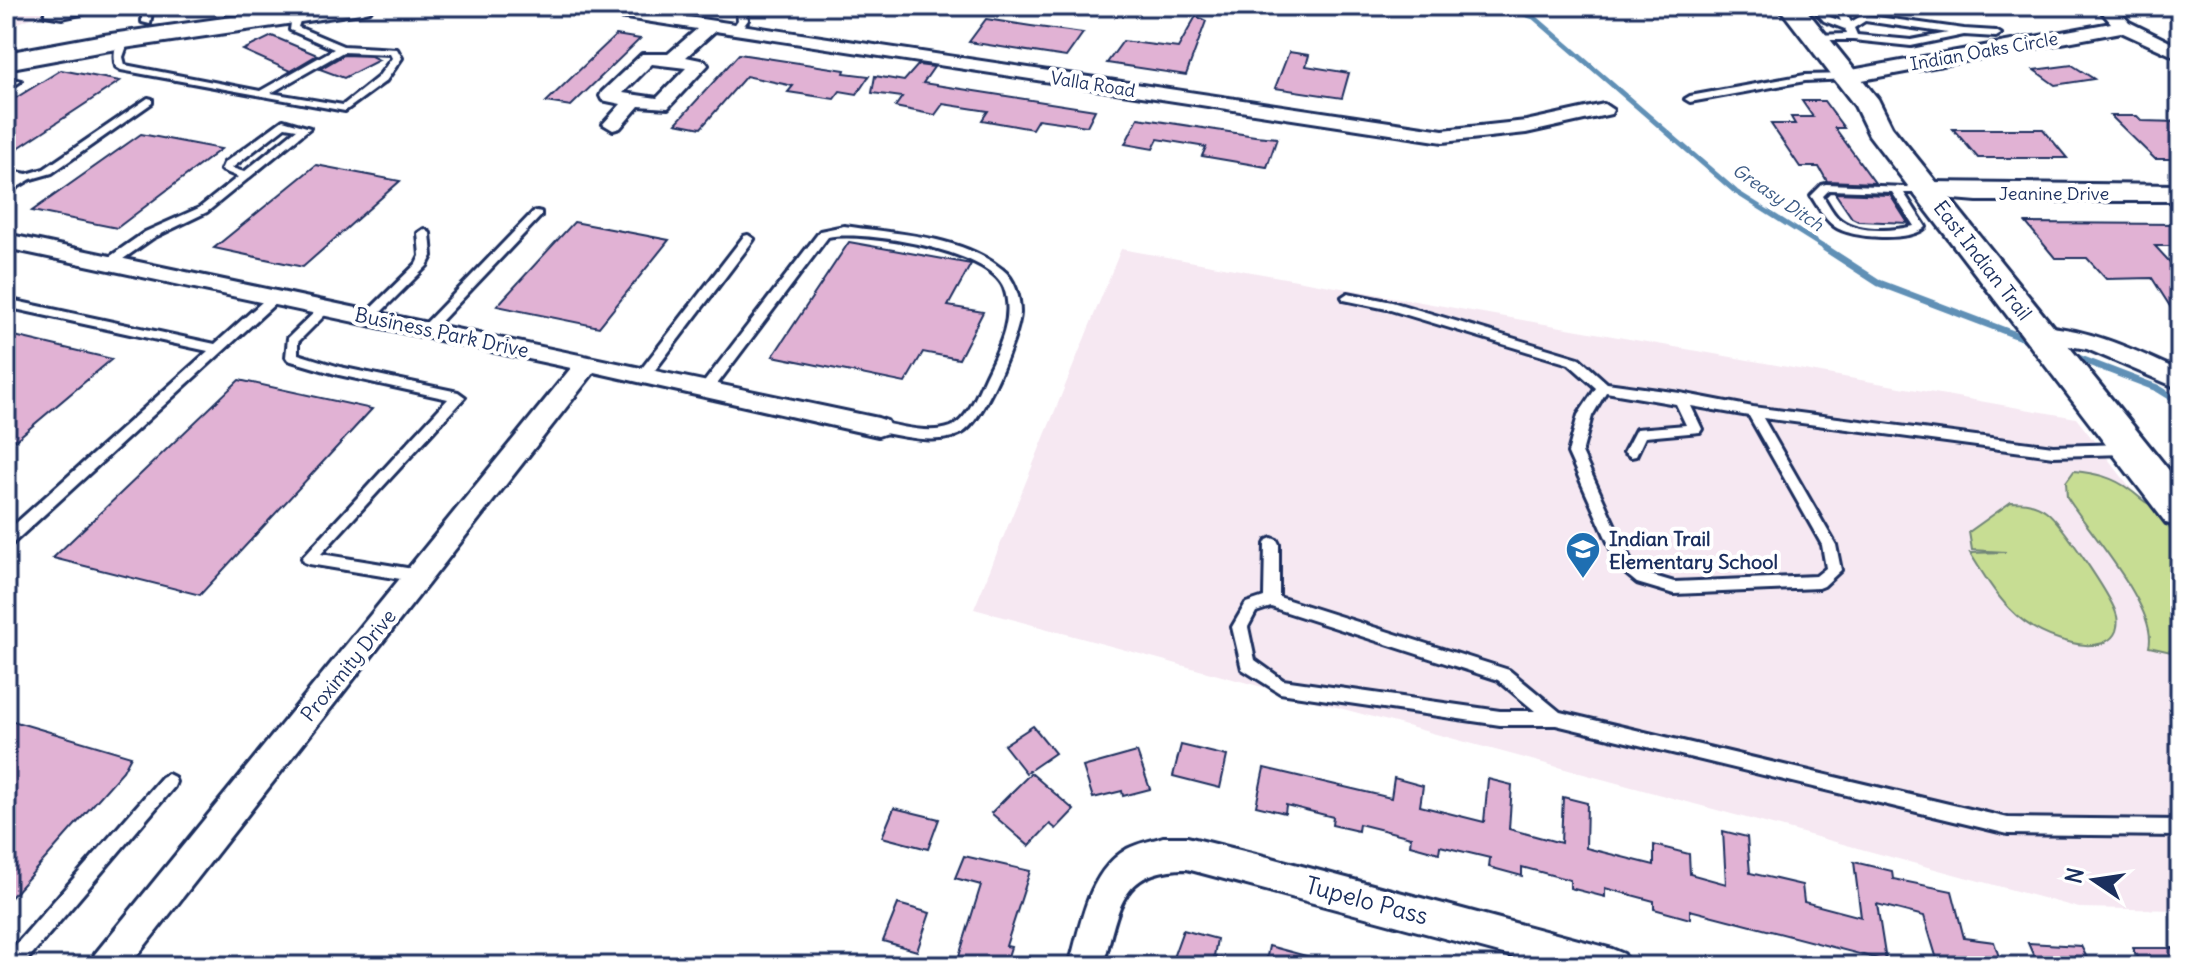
<svg xmlns="http://www.w3.org/2000/svg" width="2186" height="972" font-family="Delius,sans-serif">
  <rect width="100%" height="100%" fill="#fff"/>
  <filter id="ink" filterUnits="userSpaceOnUse"><feTurbulence type="fractalNoise" baseFrequency=".0125" numOctaves="2"/><feDisplacementMap in="SourceGraphic" scale="16" xChannelSelector="R" yChannelSelector="G"/><feConvolveMatrix kernelMatrix="1 2 1 2 8 2 1 2 1" color-interpolation-filters="sRGB"/></filter>
  <g filter="url(#ink)">
    <!-- built -->
    <g fill="#f6e8f2">
      <polygon points="6,6 62,6 6,28"/>
      <polygon points="1121,249 2076,418 2180,551 2180,910 2079,908 974,609"/>
    </g>
    <!-- green -->
    <g fill="#c7dd93" stroke="#718678" stroke-width="2">
      <path d="M 2074,471 C 2095,473 2113,477 2130,490 C 2138,495 2143,503 2152,505 L 2180,542 L 2180,654 L 2149,647 C 2159,609 2088,531 2067,497 L 2066,482 Z"/>
      <path d="M 2011,502 C 2024,502 2035,503 2046,511 C 2061,522 2110,595 2116,613 C 2118,618 2118,625 2116,631 C 2112,641 2101,645 2091,645 C 2080,646 2072,643 2061,640 C 2014,626 1995,593 1970,553 L 2006,552 L 1972,550 L 1969,532 Z"/>
    </g>
    <g fill="none" stroke-linecap="round" stroke-linejoin="round">
      <!-- stream-far1 -->
      <polyline stroke="#6190b6" stroke-width="5" points="1500,6 1534,17 1736,192 1828,250"/>
      <!-- stream -->
      <g stroke="#6190b6" stroke-width="7">
        <polyline points="1825,248 1879,283 2029,340"/>
        <polyline points="2073,356 2157,388 2180,402"/>
      </g>
    </g>
    <!-- building -->
    <g fill="#e1b2d4" stroke="#1b2f5e" stroke-width="2">
      <polygon points="1196,16 1206,21 1186,75 1107,63 1123,41 1178,48"/>
      <polygon points="986,19 1031,26 1083,33 1066,57 969,42"/>
      <polygon points="616,35 640,39 571,106 546,102"/>
      <polygon points="272,36 317,55 290,71 243,50"/>
      <polygon points="1289,52 1309,55 1306,66 1349,73 1342,98 1275,88"/>
      <polygon points="739,54 845,70 844,73 869,76 857,94 840,91 834,99 788,92 793,86 746,76 701,128 676,123"/>
      <polygon points="344,55 371,56 379,60 344,78 320,69"/>
      <polygon points="918,65 934,67 923,83 1095,110 1087,126 1038,119 1032,129 982,120 988,111 943,104 935,115 895,107 902,97 872,93 875,76 904,81"/>
      <polygon points="2072,65 2094,79 2055,85 2034,70"/>
      <polygon points="61,70 120,81 6,156 6,104"/>
      <polygon points="1802,101 1824,101 1844,128 1835,128 1875,183 1827,181 1819,167 1800,167 1771,124 1795,124 1791,117 1813,117"/>
      <polygon points="2111,116 2137,116 2142,121 2180,122 2180,159 2155,159"/>
      <polygon points="1138,118 1255,136 1277,138 1267,167 1202,156 1206,147 1158,139 1153,149 1125,144"/>
      <polygon points="1953,129 2043,129 2067,158 1978,158"/>
      <polygon points="141,134 221,149 117,228 32,211"/>
      <polygon points="316,165 400,181 303,267 214,248"/>
      <polygon points="1835,193 1890,195 1908,223 1858,221 1852,218"/>
      <polygon points="574,222 669,240 599,327 497,306"/>
      <polygon points="2026,223 2180,224 2180,246 2155,246 2180,273 2180,322 2152,278 2106,279 2087,258 2055,258"/>
      <polygon points="849,242 971,264 948,306 983,312 959,359 923,352 905,383 773,356"/>
      <polygon points="6,334 112,359 6,448"/>
      <polygon points="239,380 372,409 200,595 53,558"/>
      <polygon points="6,719 131,756 123,771 6,903"/>
      <polygon points="1033,726 1055,753 1026,773 1004,745"/>
      <polygon points="1181,745 1227,756 1220,788 1173,776"/>
      <polygon points="1137,752 1150,789 1123,796 1122,791 1093,798 1083,767"/>
      <polygon points="1264,768 1391,798 1394,778 1423,786 1420,806 1484,822 1488,779 1512,785 1509,829 1561,843 1563,797 1587,803 1586,848 1654,865 1654,845 1689,854 1690,874 1726,884 1723,831 1747,837 1750,873 1802,885 1804,902 1861,917 1854,862 1892,871 1893,879 1952,891 1964,938 1994,942 2002,966 1939,966 1924,916 1877,904 1886,961 1690,910 1690,919 1654,909 1654,901 1605,888 1605,897 1570,888 1570,880 1522,867 1522,876 1489,867 1490,858 1440,846 1439,853 1410,845 1411,837 1359,824 1358,831 1332,825 1333,817 1286,805 1285,813 1256,806"/>
      <polygon points="1031,773 1074,810 1056,829 1050,824 1029,846 991,813"/>
      <polygon points="894,808 939,819 928,849 882,837"/>
      <polygon points="964,856 1030,871 1006,946 1011,947 1005,966 956,966 981,885 955,878"/>
      <polygon points="898,904 930,913 917,951 883,941"/>
      <polygon points="1183,930 1217,939 1214,956 1225,959 1224,966 1170,966"/>
      <polygon points="2028,943 2081,946 2091,966 2038,966"/>
      <polygon points="1269,946 1321,960 1321,966 1265,966"/>
      <polygon points="2132,948 2180,948 2180,966 2142,966"/>
    </g>
    <g fill="none" stroke-linecap="round" stroke-linejoin="round">
      <!-- service casing -->
      <g stroke="#1b2f5e" stroke-width="6">
        <g id="service">
          <polygon points="52,6 63,6 56,11 62,12 97,6 118,6 62,18 45,15 45,11"/>
          <polygon points="143,6 153,6 150,24 142,22"/>
          <polygon points="736,6 746,6 748,20 739,32 736,33 731,30 738,20"/>
          <path d="M 1811,6 L 1821,6 L 1830,17 L 1841,21 L 1837,13 L 1842,10 L 1845,11 L 1851,22 L 1863,15 L 1964,29 L 1996,31 L 2001,34 L 1996,37 L 1964,35 L 1911,46 L 1853,40 L 1815,40 L 1812,39 L 1812,35 L 1847,34 L 1845,29 L 1824,21 ZM 1865,21 L 1948,33 L 1911,40 L 1857,35 L 1854,28 Z"/>
          <path d="M 297,12 L 302,15 L 298,27 L 343,46 L 397,49 L 402,58 L 386,81 L 345,111 L 121,70 L 116,67 C 113,57 114,42 124,37 L 129,40 L 123,57 L 125,65 L 260,91 L 334,49 L 290,30 L 292,15 ZM 343,52 L 390,54 L 392,58 L 378,77 L 343,105 L 271,93 Z"/>
          <polygon points="1846,74 1851,77 1849,79 1805,81 1690,102 1685,99 1690,96 1805,75"/>
          <polygon points="12,79 21,81 6,91 6,83"/>
          <polygon points="148,98 152,99 152,103 52,173 31,179 6,194 6,186 17,178 6,176 6,170 27,174 44,169"/>
          <path d="M 283,120 L 310,128 L 207,212 L 153,238 L 113,266 L 105,266 L 105,260 L 145,232 L 199,208 L 238,177 L 221,170 L 224,163 ZM 285,127 L 297,129 L 244,172 L 232,168 Z"/>
          <path d="M 1826,184 L 1932,188 L 1932,192 L 1928,193 L 1904,193 L 1926,227 C 1912,242 1851,239 1834,226 C 1824,219 1818,206 1811,196 L 1822,185 ZM 1829,190 L 1892,192 L 1914,226 C 1893,231 1855,234 1838,218 C 1832,212 1828,204 1823,196 Z"/>
          <polygon points="537,211 541,212 541,216 431,332 423,332 421,329 423,326 533,212"/>
          <path d="M 844,226 C 895,234 960,235 1002,269 C 1015,279 1020,297 1020,313 C 1019,337 983,422 962,433 C 937,446 905,436 878,432 L 871,427 L 878,422 C 900,426 929,435 951,427 C 968,420 978,392 985,377 C 998,350 1015,319 1004,288 C 990,250 864,230 828,237 L 712,391 L 702,391 L 700,388 L 702,385 L 820,231 Z"/>
          <polygon points="424,229 430,233 432,256 427,266 373,320 365,320 363,317 365,314 416,264 420,256 418,233"/>
          <polygon points="748,235 754,239 752,242 649,378 639,378 638,375 639,372 744,236"/>
          <polygon points="275,293 281,297 279,300 11,545 6,547 6,532 208,351 6,307 6,299 215,344 271,294"/>
          <path d="M 1348,293 L 1392,302 L 1579,358 L 1607,383 L 1680,393 L 1753,407 L 2053,446 L 2126,444 L 2133,449 L 2126,454 L 2053,456 L 1763,418 L 1836,545 L 1841,570 L 1824,586 L 1819,588 L 1674,594 L 1637,583 L 1620,569 L 1568,453 L 1578,415 L 1596,388 L 1569,364 L 1387,309 L 1344,300 L 1342,297 ZM 1606,392 L 1676,404 L 1686,425 L 1636,429 L 1624,452 L 1631,457 L 1636,456 L 1645,437 L 1700,432 L 1702,429 L 1691,406 L 1749,416 L 1822,545 L 1826,568 L 1816,576 L 1674,582 L 1647,574 L 1631,561 L 1582,453 L 1592,416 Z"/>
          <polygon points="326,304 332,308 298,342 298,354 340,367 458,392 465,397 321,554 419,570 424,572 426,576 424,580 419,582 309,564 304,562 302,558 448,399 339,375 288,360 286,357 288,338 322,305"/>
          <path d="M 1272,538 L 1277,540 L 1279,544 L 1279,597 L 1509,670 L 1560,712 L 2008,818 L 2180,820 L 2180,836 L 2008,834 L 1556,725 L 1500,725 L 1280,693 L 1242,669 L 1232,627 L 1246,603 L 1264,597 L 1265,544 L 1267,540 ZM 1271,607 L 1498,680 L 1535,711 L 1500,711 L 1283,680 L 1255,660 L 1248,627 L 1256,612 Z"/>
          <polygon points="168,774 174,777 176,782 174,787 22,966 6,966 6,956 162,777"/>
        </g>
      </g>
      <!-- minor casing -->
      <g stroke="#1b2f5e" stroke-width="6">
        <g id="minor">
          <path d="M 572,6 L 615,6 L 1443,130 L 1526,121 L 1604,104 L 1613,110 L 1611,114 L 1526,133 L 1443,142 L 715,31 L 686,57 L 705,61 L 708,65 L 668,108 L 639,106 L 620,128 L 613,130 L 603,124 L 621,104 L 602,100 L 600,96 L 602,92 L 642,54 L 668,54 L 697,29 L 581,11 ZM 652,64 L 686,68 L 657,98 L 623,93 Z"/>
          <polygon points="2097,6 2115,6 2129,22 2180,47 2180,59 2121,32 1846,83 1837,77 1846,71 2111,23"/>
          <polygon points="6,234 878,418 887,421 890,427 887,433 878,436 594,372 129,966 90,966 95,954 571,368 6,248"/>
          <path d="M 2040,326 C 2091,329 2134,350 2180,371 L 2180,389 L 2087,349 L 2032,340 L 2028,334 L 2032,328 Z"/>
          <path d="M 1163,837 L 1187,837 L 1268,857 L 1612,949 L 1624,954 L 1629,966 L 1548,966 L 1187,869 C 1118,869 1119,911 1103,966 L 1069,966 C 1081,926 1087,872 1127,849 C 1138,843 1151,841 1163,837 Z"/>
        </g>
      </g>
      <!-- tertiary casing -->
      <g stroke="#1b2f5e" stroke-width="6">
        <polygon id="tertiary" points="1928,182 2180,185 2180,201 1977,201 1919,196 1915,190 1919,184"/>
      </g>
      <!-- secondary casing -->
      <g stroke="#1b2f5e" stroke-width="6">
        <g id="secondary">
          <polygon points="309,6 373,6 370,11 361,13 104,51 6,69 6,53 104,35"/>
          <polygon points="1778,6 1803,6 1878,99 1892,127 2180,484 2180,527 2166,523 1869,135 1855,106"/>
        </g>
      </g>
      <!-- service -->
      <use href="#service" fill="#fff" fill-rule="evenodd"/>
      <!-- minor -->
      <use href="#minor" fill="#fff" fill-rule="evenodd"/>
      <!-- tertiary -->
      <use href="#tertiary" fill="#fff" fill-rule="evenodd"/>
      <!-- secondary -->
      <use href="#secondary" fill="#fff" fill-rule="evenodd"/>
    </g>
  </g>
  <!-- icons -->
  <defs>
    <g id="school-pin" transform="scale(1.8)"><path d="M0 17L-7.5 6A9.5 9.5 0 1 1 7.5 6Z" fill="#1f6fb2" stroke="#fff"/><path d="M0-5L7-2L0 1L-7-2ZM-4 1L0 2.5L4 1V4Q0 6-4 4Z" fill="#fff"/></g>
  </defs>
  <g fill-rule="evenodd">
    <use href="#school-pin" x="1583" y="549"/>
  </g>
  <g text-anchor="middle" dominant-baseline="central" stroke-width="8" stroke-linejoin="round" paint-order="stroke">
    <!-- far-street labels -->
    <g font-size="18" fill="#1b2f5e" stroke="#fff">
      <text transform="translate(1984 51) rotate(-10)">Indian Oaks Circle</text>
      <text transform="translate(1093 84) rotate(9)">Valla Road</text>
      <text x="2054" y="193">Jeanine Drive</text>
    </g>
    <!-- far-water labels -->
    <g font-size="18" font-style="italic" fill="#385883" stroke="#fff">
      <text transform="translate(1778 197) rotate(34)">Greasy Ditch</text>
    </g>
    <!-- street labels -->
    <g font-size="20" fill="#1b2f5e" stroke="#fff">
      <text transform="translate(1983 260) rotate(52)">East Indian Trail</text>
      <text transform="translate(442 332) rotate(12)">Business Park Drive</text>
      <text transform="translate(348 665) rotate(-51)">Proximity Drive</text>
    </g>
    <!-- poi labels -->
    <g font-size="20" font-weight="bold" fill="#1b2f5e" stroke="#fff" text-anchor="start">
      <text x="1609" y="538">Indian Trail<tspan x="1609" dy="23">Elementary School</tspan></text>
    </g>
    <!-- near-street labels -->
    <g font-size="24" fill="#1b2f5e" stroke="#fff">
      <text transform="translate(1367 900) rotate(15)">Tupelo Pass</text>
    </g>
  </g>
  <!-- margin -->
  <rect width="2186" height="972" fill="none" stroke="#fff" stroke-width="32"/>
  <rect x="16" y="16" width="2154" height="940" fill="none" stroke="#1b2f5e" stroke-width="3" filter="url(#ink)"/>
  <!-- north arrow -->
  <g transform="translate(2094 880) rotate(283)" stroke="#ffffff" stroke-width="6" paint-order="stroke">
  <path d="M0-6L14 30L0 20L-14 30Z" fill="#1b2f5e"/>
  <text y="-12" font-size="22" font-weight="bold" text-anchor="middle" fill="#1b2f5e">N</text>
  </g>
</svg>
